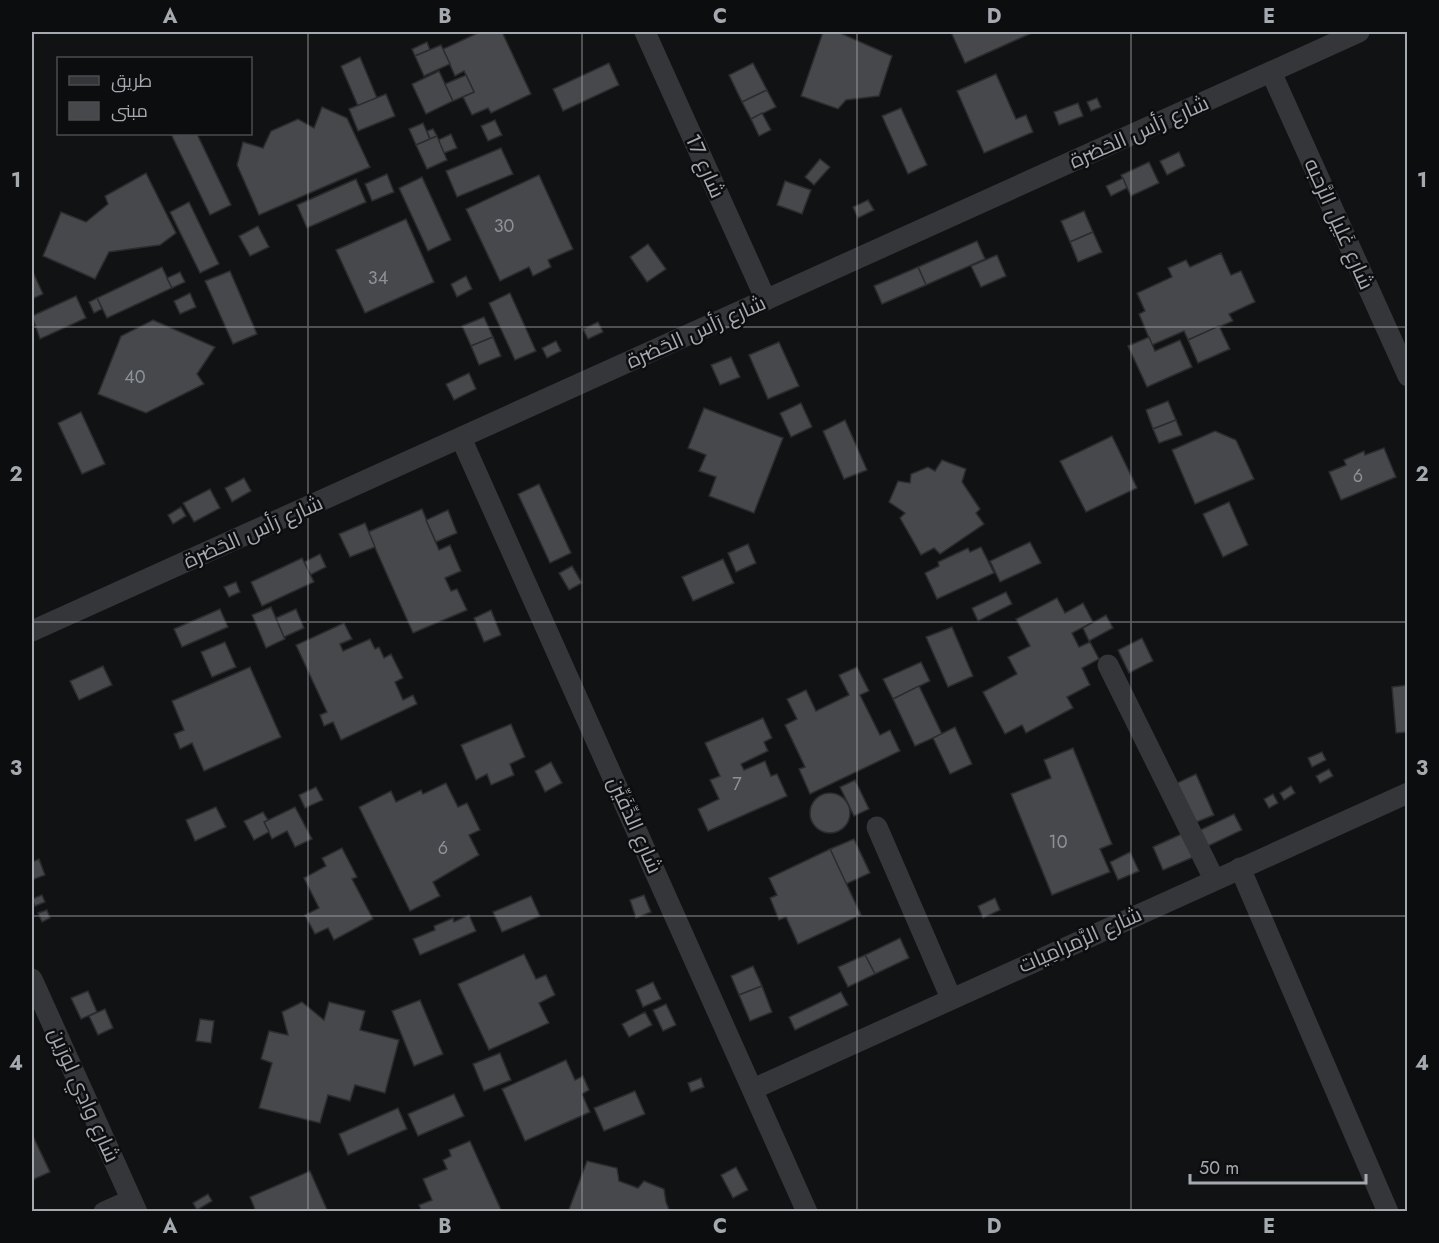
<svg xmlns="http://www.w3.org/2000/svg" width="1439" height="1243" font-family="Jost,Cairo,sans-serif">
  <rect width="100%" height="100%" fill="#111213"/>
  <!-- building -->
  <g fill="#46484b" stroke="#2c2c2e" stroke-width="1.5">
    <polygon points="480,32 502,32 531,94 491,113 488,108 472,115 463,97 474,92 464,71 455,76 443,49"/>
    <polygon points="823,32 838,32 892,56 879,96 846,100 838,109 801,96"/>
    <polygon points="951,32 1034,32 965,63"/>
    <polygon points="427,42 430,50 415,56 412,49"/>
    <polygon points="441,45 450,64 424,76 415,56"/>
    <polygon points="360,57 377,98 358,106 341,66"/>
    <polygon points="609,63 619,85 563,111 553,89"/>
    <polygon points="753,63 767,90 742,102 729,75"/>
    <polygon points="439,71 453,101 426,114 412,84"/>
    <polygon points="996,74 1016,119 1026,115 1033,132 984,153 957,91"/>
    <polygon points="466,75 474,92 453,101 445,84"/>
    <polygon points="767,90 776,107 751,119 742,102"/>
    <polygon points="386,94 395,116 358,131 349,109"/>
    <polygon points="1097,98 1101,107 1091,111 1087,102"/>
    <polygon points="1078,103 1083,116 1059,125 1054,112"/>
    <polygon points="322,107 347,118 370,167 259,215 237,165 243,142 263,148 271,131 298,119 314,128"/>
    <polygon points="901,108 927,165 908,174 882,116"/>
    <polygon points="762,113 771,130 759,136 751,119"/>
    <polygon points="495,120 502,135 488,141 481,126"/>
    <polygon points="423,123 430,139 416,145 409,129"/>
    <polygon points="433,129 437,136 430,139 427,131"/>
    <polygon points="171,134 197,134 231,205 210,215"/>
    <polygon points="451,134 457,148 444,153 438,140"/>
    <polygon points="437,136 447,160 427,169 416,145"/>
    <polygon points="501,148 513,174 457,197 446,171"/>
    <polygon points="1179,152 1185,166 1167,175 1160,161"/>
    <polygon points="820,159 830,167 814,185 805,177"/>
    <polygon points="1149,162 1159,183 1131,196 1121,175"/>
    <polygon points="146,173 176,233 160,245 109,252 95,279 43,256 61,212 86,222 108,204 105,196"/>
    <polygon points="387,174 394,192 372,201 365,184"/>
    <polygon points="539,175 573,249 548,260 551,267 533,276 529,267 500,281 466,209"/>
    <polygon points="422,177 451,240 428,251 399,188"/>
    <polygon points="1123,178 1127,188 1111,196 1106,186"/>
    <polygon points="356,179 366,202 307,228 297,205"/>
    <polygon points="785,181 811,190 802,214 777,205"/>
    <polygon points="868,200 874,210 858,218 853,207"/>
    <polygon points="189,202 219,264 200,273 170,212"/>
    <polygon points="1084,211 1093,232 1070,242 1061,221"/>
    <polygon points="406,219 434,282 365,313 336,250"/>
    <polygon points="258,226 269,247 250,256 239,236"/>
    <polygon points="1093,232 1102,252 1078,262 1070,242"/>
    <polygon points="977,241 985,259 926,285 918,267"/>
    <polygon points="648,244 666,269 647,282 630,257"/>
    <polygon points="1221,253 1231,275 1241,271 1255,302 1229,314 1233,321 1188,340 1184,331 1152,345 1139,314 1145,311 1137,293 1172,277 1168,268 1186,260 1190,267"/>
    <polygon points="997,255 1006,276 981,287 971,266"/>
    <polygon points="162,267 172,288 107,318 97,298"/>
    <polygon points="918,267 926,285 882,304 874,286"/>
    <polygon points="32,270 43,294 32,299"/>
    <polygon points="230,271 257,334 233,344 205,281"/>
    <polygon points="180,272 185,282 172,288 167,278"/>
    <polygon points="466,276 472,289 457,297 451,284"/>
    <polygon points="190,293 196,307 180,314 174,301"/>
    <polygon points="510,293 536,351 515,360 489,303"/>
    <polygon points="76,296 86,318 40,339 32,316"/>
    <polygon points="97,298 102,309 94,313 89,302"/>
    <polygon points="484,317 493,337 471,346 462,326"/>
    <polygon points="153,320 215,347 197,374 204,384 146,413 98,394 121,336"/>
    <polygon points="598,322 603,332 588,339 583,329"/>
    <polygon points="1219,326 1230,349 1198,363 1188,340"/>
    <polygon points="493,337 501,356 479,365 471,346"/>
    <polygon points="1149,337 1155,351 1180,340 1192,367 1147,387 1128,346"/>
    <polygon points="556,341 561,351 547,358 542,348"/>
    <polygon points="779,342 799,386 768,399 749,355"/>
    <polygon points="731,357 740,377 720,385 711,365"/>
    <polygon points="469,373 476,389 454,400 446,384"/>
    <polygon points="1168,401 1176,420 1153,429 1146,410"/>
    <polygon points="801,403 812,427 791,437 780,413"/>
    <polygon points="704,408 783,438 754,513 709,496 716,477 699,471 706,455 688,448"/>
    <polygon points="81,412 105,464 82,474 58,423"/>
    <polygon points="845,420 867,470 844,479 823,431"/>
    <polygon points="1176,420 1182,435 1159,443 1153,429"/>
    <polygon points="1215,431 1236,440 1254,479 1195,504 1172,450"/>
    <polygon points="1112,436 1137,488 1086,512 1060,461"/>
    <polygon points="1384,448 1396,477 1341,500 1329,472 1346,465 1344,460 1364,451 1365,455"/>
    <polygon points="942,460 966,469 962,482 980,509 976,513 984,524 940,554 934,548 921,555 900,518 905,513 889,502 898,481 910,483 911,474 928,467 935,471"/>
    <polygon points="244,478 251,491 232,502 225,488"/>
    <polygon points="539,484 571,553 550,563 518,494"/>
    <polygon points="210,489 220,508 194,522 183,503"/>
    <polygon points="1229,502 1248,545 1223,557 1203,514"/>
    <polygon points="181,507 186,516 173,524 168,515"/>
    <polygon points="422,509 439,550 450,545 461,571 445,578 451,591 457,589 467,610 413,633 368,532"/>
    <polygon points="448,510 457,533 436,542 426,520"/>
    <polygon points="365,523 375,547 350,557 339,534"/>
    <polygon points="1030,542 1041,563 1000,582 990,561"/>
    <polygon points="748,544 756,563 736,572 728,553"/>
    <polygon points="981,547 994,573 937,599 925,573 939,566 938,562 968,548 970,552"/>
    <polygon points="320,554 326,567 310,575 304,562"/>
    <polygon points="302,558 314,582 262,606 251,582"/>
    <polygon points="723,559 734,583 693,601 682,577"/>
    <polygon points="572,566 582,583 569,590 559,573"/>
    <polygon points="236,582 240,592 229,597 224,587"/>
    <polygon points="1006,592 1012,604 978,621 972,608"/>
    <polygon points="1057,598 1065,613 1083,603 1093,622 1072,633 1079,647 1090,642 1099,659 1082,668 1090,685 1067,697 1073,708 1026,733 1022,725 1005,734 983,692 1017,674 1008,657 1030,646 1016,619"/>
    <polygon points="271,607 285,639 266,648 252,615"/>
    <polygon points="220,609 228,627 182,647 174,629"/>
    <polygon points="296,609 304,628 284,637 276,618"/>
    <polygon points="491,610 501,635 484,642 474,618"/>
    <polygon points="1106,615 1113,628 1089,641 1083,628"/>
    <polygon points="344,623 352,639 340,644 343,651 370,639 375,649 379,647 384,658 391,654 403,678 395,682 403,700 413,695 417,704 341,740 333,722 324,726 320,715 327,712 296,645"/>
    <polygon points="952,627 973,676 948,687 926,637"/>
    <polygon points="1142,638 1153,661 1129,673 1118,650"/>
    <polygon points="225,642 236,667 212,677 201,652"/>
    <polygon points="921,662 930,681 893,699 883,679"/>
    <polygon points="103,666 112,685 79,700 70,681"/>
    <polygon points="250,667 281,737 204,771 192,743 180,749 174,734 184,730 172,701"/>
    <polygon points="857,667 869,691 860,695 880,735 890,730 900,751 810,794 799,769 805,767 785,725 797,719 787,699 806,690 816,711 849,695 839,675"/>
    <polygon points="1408,685 1408,732 1396,733 1392,687"/>
    <polygon points="919,686 942,734 915,746 893,699"/>
    <polygon points="763,718 772,738 764,742 768,751 741,764 744,770 765,761 771,776 777,774 787,796 708,831 698,809 719,799 710,780 720,776 705,743"/>
    <polygon points="511,724 525,757 510,764 514,775 491,785 487,774 476,780 461,745"/>
    <polygon points="955,727 972,764 950,774 933,738"/>
    <polygon points="1073,748 1112,844 1100,849 1110,872 1052,895 1011,794 1051,778 1044,760"/>
    <polygon points="1322,752 1326,760 1312,767 1308,758"/>
    <polygon points="551,762 562,783 545,792 535,771"/>
    <polygon points="1329,769 1333,776 1320,783 1316,776"/>
    <polygon points="1196,774 1214,815 1194,823 1177,783"/>
    <polygon points="855,780 869,809 854,816 840,787"/>
    <polygon points="446,783 458,807 467,803 480,830 469,835 479,855 433,882 440,896 410,911 359,807 391,791 396,802 421,790 423,794"/>
    <polygon points="1291,786 1295,793 1284,800 1280,793"/>
    <polygon points="316,787 323,800 305,808 299,795"/>
    <circle cx="830" cy="813" r="20"/>
    <polygon points="1273,794 1278,803 1269,808 1264,799"/>
    <polygon points="216,807 226,827 195,841 186,820"/>
    <polygon points="295,807 312,839 295,847 287,831 272,839 264,822"/>
    <polygon points="263,812 268,820 264,822 269,832 254,840 244,821"/>
    <polygon points="1234,814 1242,830 1206,847 1198,831"/>
    <polygon points="1186,832 1196,856 1163,870 1153,847"/>
    <polygon points="854,839 870,873 846,884 830,849"/>
    <polygon points="342,848 357,877 352,879 373,919 334,940 328,928 315,934 305,915 319,908 304,878 326,866 322,858"/>
    <polygon points="830,849 861,915 798,944 786,917 779,920 770,898 777,895 769,878"/>
    <polygon points="1130,852 1139,871 1118,880 1110,862"/>
    <polygon points="39,859 45,875 32,880 32,862"/>
    <polygon points="42,895 45,902 35,906 32,899"/>
    <polygon points="644,895 651,912 636,918 630,900"/>
    <polygon points="531,896 540,916 502,932 493,912"/>
    <polygon points="995,898 1000,910 983,918 978,906"/>
    <polygon points="47,910 50,918 42,922 38,913"/>
    <polygon points="469,915 476,931 420,955 413,939 435,930 434,926 453,918 454,922"/>
    <polygon points="900,938 909,958 875,974 865,955"/>
    <polygon points="524,954 536,979 546,975 555,995 539,1003 549,1023 489,1050 458,984"/>
    <polygon points="865,955 875,974 848,987 838,967"/>
    <polygon points="753,966 762,986 739,995 731,976"/>
    <polygon points="653,982 661,999 643,1007 636,990"/>
    <polygon points="762,986 772,1012 750,1021 739,995"/>
    <polygon points="88,991 97,1012 81,1019 71,998"/>
    <polygon points="841,992 848,1005 795,1030 789,1017"/>
    <polygon points="420,1000 443,1054 414,1066 392,1011"/>
    <polygon points="302,1002 324,1020 329,1002 365,1011 360,1030 399,1040 385,1093 355,1085 350,1101 328,1095 320,1123 259,1108 272,1063 261,1059 269,1031 288,1035 282,1012"/>
    <polygon points="666,1004 676,1025 663,1031 653,1010"/>
    <polygon points="105,1009 113,1028 98,1035 89,1016"/>
    <polygon points="645,1012 652,1025 629,1037 622,1024"/>
    <polygon points="200,1019 214,1021 211,1043 196,1041"/>
    <polygon points="500,1053 511,1080 484,1091 473,1064"/>
    <polygon points="566,1060 575,1080 583,1076 589,1090 582,1094 590,1112 525,1141 502,1089"/>
    <polygon points="701,1078 704,1087 691,1092 688,1083"/>
    <polygon points="635,1091 645,1114 604,1131 594,1108"/>
    <polygon points="454,1094 464,1116 418,1136 408,1114"/>
    <polygon points="398,1108 407,1129 348,1155 339,1134"/>
    <polygon points="32,1134 50,1172 32,1180"/>
    <polygon points="470,1141 502,1212 422,1212 419,1205 432,1200 423,1179 447,1169 443,1160 451,1156 449,1150"/>
    <polygon points="587,1161 617,1168 619,1181 638,1188 644,1181 664,1189 666,1202 670,1212 568,1212"/>
    <polygon points="736,1167 748,1190 733,1198 721,1175"/>
    <polygon points="310,1171 328,1212 256,1212 250,1197"/>
    <polygon points="208,1194 212,1201 197,1210 193,1203"/>
  </g>
  <g fill="none" stroke-linecap="round" stroke-linejoin="round">
    <!-- street -->
    <g stroke="#353639" stroke-width="21">
      <polyline points="645,32 766,300"/>
      <polyline points="1271,72 1408,376"/>
      <polyline points="461,438 807,1212"/>
      <polyline points="32,631 1359,32"/>
      <polyline points="1108,665 1214,879"/>
      <polyline points="877,827 951,998"/>
      <polyline points="1240,868 1388,1212"/>
      <polyline points="32,979 137,1212"/>
      <polyline points="753,1089 1408,793"/>
      <polyline points="104,1212 131,1200"/>
    </g>
  </g>
  <!-- grid -->
  <path fill="none" stroke="#a5aab1" stroke-width="1.5" stroke-opacity="0.55" d="M 308,32 L 308,1212M 582,32 L 582,1212M 857,32 L 857,1212M 1131,32 L 1131,1212M 32,327 L 1408,327M 32,622 L 1408,622M 32,916 L 1408,916"/>
  <g text-anchor="middle" dominant-baseline="central" stroke-width="5" stroke-linejoin="round" paint-order="stroke">
    <!-- number labels -->
    <g font-size="18" fill="#8d9298">
      <text x="504" y="226">30</text>
      <text x="378" y="278">34</text>
      <text x="135" y="377">40</text>
      <text x="1358" y="476">6</text>
      <text x="737" y="784">7</text>
      <text x="1058" y="842">10</text>
      <text x="443" y="848">6</text>
    </g>
    <!-- street labels -->
    <g font-size="21" fill="#a5aab1" stroke="#0c0d0e">
      <text transform="translate(1139 132) rotate(-24)">شارع رَأس الحَضرة</text>
      <text transform="translate(705 166) rotate(66)">شارع 17</text>
      <text transform="translate(1339 224) rotate(66)">شارع غَلِيل الرَّحبه</text>
      <text transform="translate(696 332) rotate(-24)">شارع رَأس الحَضرة</text>
      <text transform="translate(253 532) rotate(-24)">شارع رَأس الحَضرة</text>
      <text transform="translate(635 825) rotate(66)">شارع الدِّفَيِّن</text>
      <text transform="translate(1080 940) rotate(-24)">شارع الرَّمرامِيات</text>
      <text transform="translate(84 1095) rotate(66)">شارع وادِي لورَين</text>
    </g>
  </g>
  <!-- border -->
  <rect width="1439" height="1243" fill="none" stroke="#0c0d0e" stroke-width="66"/>
  <!-- legend -->
  <rect x="57" y="57" width="195" height="78" fill="#0c0d0e" stroke="#494c4f" stroke-width="1.5"/>
  <rect x="69" y="76" width="30" height="9" fill="#353639" stroke="#494c4f" stroke-width="1.5"/>
  <text x="111" y="87" font-size="18" fill="#a5aab1">طريق</text>
  <rect x="69" y="102" width="30" height="18" fill="#46484b" stroke="#494c4f" stroke-width="1.5"/>
  <text x="111" y="117" font-size="18" fill="#a5aab1">مبنى</text>
  <!-- scale -->
  <path d="M1190 1174v9h176v-9" fill="none" stroke="#a5aab1" stroke-width="3"/>
  <text x="1199" y="1174" font-size="18" fill="#a5aab1" stroke="#0c0d0e" stroke-width="4.5" paint-order="stroke">50 m</text>
  <rect x="33" y="33" width="1373" height="1177" fill="none" stroke="#a5aab1" stroke-width="2"/>
  <g font-size="20" text-anchor="middle" font-weight="bold" fill="#a5aab1">
    <text x="170" y="23">A</text>
    <text x="445" y="23">B</text>
    <text x="720" y="23">C</text>
    <text x="994" y="23">D</text>
    <text x="1269" y="23">E</text>
    <text x="16" y="187">1</text>
    <text x="1422" y="187">1</text>
    <text x="16" y="481">2</text>
    <text x="1422" y="481">2</text>
    <text x="16" y="775">3</text>
    <text x="1422" y="775">3</text>
    <text x="16" y="1070">4</text>
    <text x="1422" y="1070">4</text>
    <text x="170" y="1233">A</text>
    <text x="445" y="1233">B</text>
    <text x="720" y="1233">C</text>
    <text x="994" y="1233">D</text>
    <text x="1269" y="1233">E</text>
  </g>
</svg>
